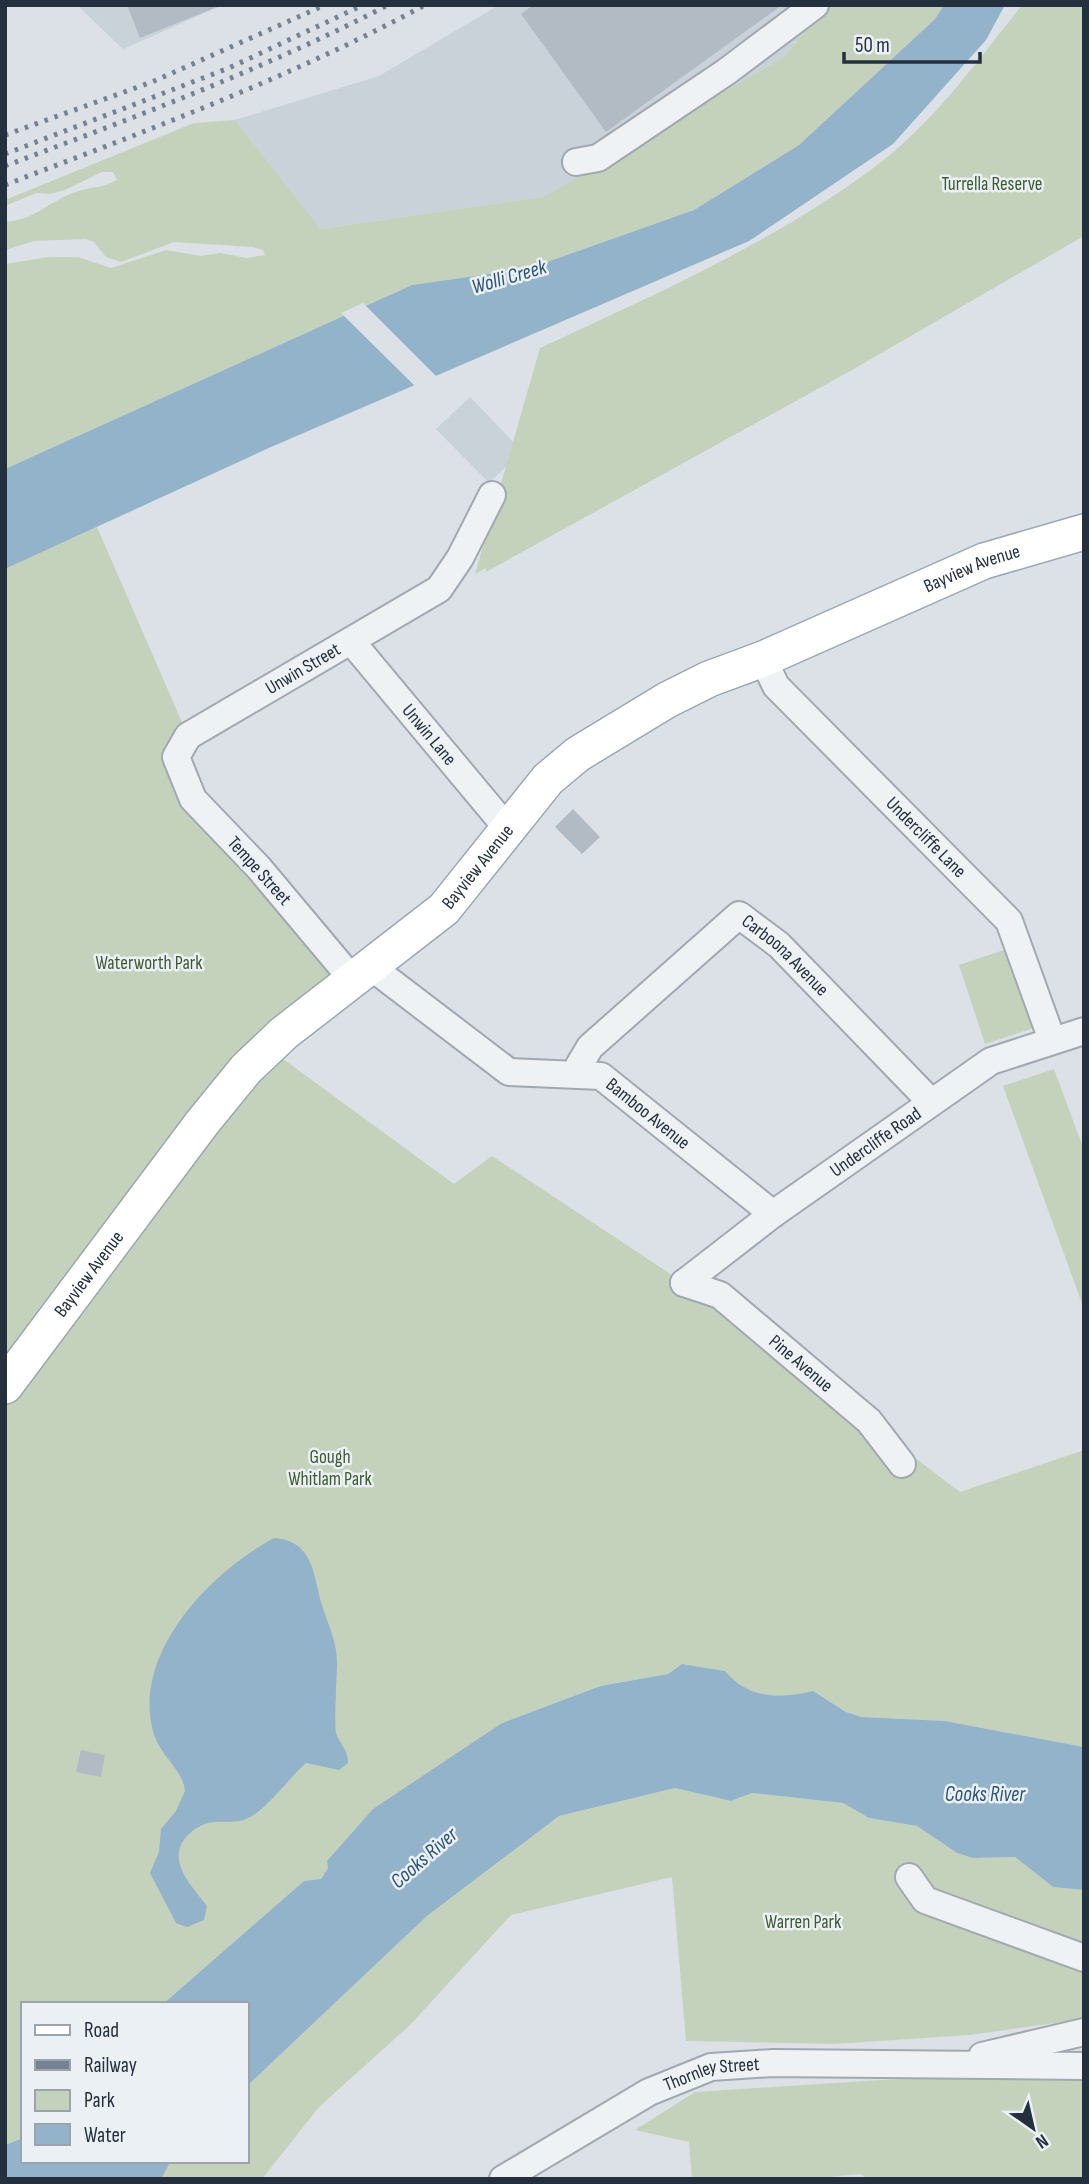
<svg xmlns="http://www.w3.org/2000/svg" width="1089" height="2184" font-family="'Sofia Sans Condensed',sans-serif">
  <rect width="100%" height="100%" fill="#dce1e7"/>
  <!-- built -->
  <g fill="#c9d1d9">
    <polygon points="77,5 223,5 123,49"/>
    <polygon points="499,5 826,5 785,56 543,197 319,229 235,120 379,76"/>
    <polygon points="470,397 522,451 489,483 436,429"/>
  </g>
  <!-- green -->
  <g fill="#c4d2bc">
    <path d="M 826,5 L 944,5 L 935,19 L 799,145 L 694,210 L 530,268 L 412,285 L 5,469 L 5,264 L 49,257 L 78,257 L 111,268 L 166,250 L 201,256 L 220,253 L 247,258 L 265,255 L 263,250 L 252,247 L 174,242 L 121,262 L 106,257 L 94,242 L 86,239 L 34,241 L 5,250 L 5,222 C 35,220 48,202 75,192 C 89,187 103,188 117,180 L 113,172 L 102,172 L 65,190 L 50,194 L 36,193 L 5,206 L 5,200 L 194,123 L 235,120 L 320,229 L 543,197 L 785,56 Z"/>
    <path d="M 1022,5 L 1084,5 L 1084,236 L 852,370 L 486,572 L 486,568 L 475,574 L 540,348 C 654,295 770,244 872,169 C 932,125 976,63 1022,5 Z"/>
    <path d="M 97,527 L 188,736 L 193,799 L 361,972 L 268,1048 L 454,1184 L 492,1156 L 684,1283 L 960,1492 L 1084,1450 L 1084,1747 L 945,1721 L 862,1717 L 846,1712 L 813,1691 C 779,1699 749,1699 725,1671 L 682,1664 L 668,1674 L 599,1686 L 502,1723 L 453,1758 L 328,1868 L 321,1879 L 304,1881 L 163,2004 L 23,2004 L 23,2138 L 5,2145 L 5,569 Z"/>
    <polygon points="1010,948 1037,1027 985,1044 959,965"/>
    <polygon points="1054,1069 1084,1150 1084,1309 1003,1086"/>
    <polygon points="675,1788 731,1801 752,1793 843,1803 869,1818 917,1826 957,1853 973,1858 1015,1857 1053,1887 1084,1890 1084,2019 970,2035 834,2044 686,2041 672,1877 511,1915 410,2025 319,2107 262,2179 161,2179 171,2161 247,2161 247,2086 427,1916 559,1816"/>
    <polygon points="1037,2074 1084,2077 1084,2179 869,2179 860,2174 809,2179 692,2179 689,2142 635,2130 695,2092 880,2080"/>
  </g>
  <!-- water -->
  <g fill="#93b3ca">
    <polygon points="944,5 1005,5 986,40 893,144 749,241 271,447 5,569 5,469 412,285 530,268 694,210 799,145 935,19"/>
    <path d="M 274,1538 C 314,1541 313,1574 322,1605 C 328,1625 337,1641 337,1663 C 337,1676 334,1724 336,1733 C 340,1745 348,1749 348,1763 L 339,1770 L 306,1763 C 288,1779 272,1803 252,1816 C 239,1824 229,1821 215,1822 C 203,1823 195,1828 187,1836 C 165,1860 192,1886 207,1906 L 204,1920 L 187,1927 L 176,1923 L 150,1873 L 159,1852 L 161,1829 L 176,1811 L 185,1791 C 183,1770 161,1756 154,1735 C 130,1655 209,1573 274,1538 Z"/>
    <path d="M 682,1664 L 725,1671 C 749,1699 779,1699 813,1691 L 846,1712 L 862,1717 L 945,1721 L 1084,1747 L 1084,1890 L 1053,1887 L 1015,1857 L 973,1858 L 957,1853 L 917,1826 L 869,1818 L 843,1803 L 752,1793 L 731,1801 L 675,1788 L 559,1816 L 427,1916 L 247,2086 L 247,2004 L 163,2004 L 304,1881 L 321,1879 L 328,1868 L 327,1861 L 373,1809 L 502,1723 L 600,1686 L 668,1674 Z"/>
    <polygon points="23,2138 23,2161 171,2161 161,2179 5,2179 5,2145"/>
  </g>
  <!-- pier -->
  <polygon fill="#dce1e7" points="363,303 440,380 418,389 341,313"/>
  <!-- building -->
  <g fill="#b2bbc4">
    <polygon points="127,5 219,5 219,6 140,38"/>
    <polygon points="533,5 782,5 606,132 521,14"/>
    <polygon points="573,809 600,837 582,854 555,827"/>
    <polygon points="81,1750 105,1755 101,1777 76,1772"/>
  </g>
  <g fill="none" stroke-linecap="round" stroke-linejoin="round">
    <!-- minor casing -->
    <g stroke="#a1a8b1" stroke-width="30">
      <g id="minor">
        <polyline points="576,162 598,158 726,72 815,5"/>
        <path id="s1" d="M 351,641 L 507,828"/>
        <path id="s2" d="M 763,659 L 776,686 L 1009,921 L 1052,1040"/>
        <path id="s3" d="M 370,966 L 509,1072 L 601,1076 L 773,1214"/>
        <path id="s4" d="M 352,979 L 259,868 L 193,799 L 176,757 L 188,736 L 439,589 L 460,558 L 492,495"/>
        <path id="s5" d="M 574,1074 L 590,1047 L 739,915 L 779,945 L 931,1102"/>
        <path id="s6" d="M 684,1283 L 773,1214 L 991,1061 L 1084,1031"/>
        <path id="s7" d="M 684,1283 L 720,1295 L 869,1421 L 902,1464"/>
        <polyline points="909,1877 925,1900 1084,1958"/>
        <polyline points="982,2056 1084,2032"/>
        <path id="s8" d="M 503,2179 L 649,2092 L 711,2067 L 773,2063 L 1084,2066"/>
      </g>
    </g>
    <!-- major casing -->
    <g stroke="#9aa7b4" stroke-width="38">
      <g id="major">
        <path id="s9" d="M 5,1386 L 202,1123 L 246,1069 L 284,1033 L 444,909 L 548,779 L 578,754 L 667,700 L 709,679 L 763,659 L 984,561 L 1084,532"/>
      </g>
    </g>
    <!-- minor -->
    <use href="#minor" stroke="#eef2f5" stroke-width="26"/>
    <!-- major -->
    <use href="#major" stroke="#fff" stroke-width="35"/>
    <!-- rail -->
    <g stroke="#748292" stroke-width="5" stroke-dasharray="3.5 7" stroke-linecap="butt">
      <polyline points="5,135 152,82 325,5"/>
      <polyline points="5,154 229,68 363,5"/>
      <path d="M 5,166 C 135,117 265,69 388,5"/>
      <path d="M 5,185 C 148,130 290,78 425,5"/>
    </g>
  </g>
  <g text-anchor="middle" dominant-baseline="central" stroke-width="5" stroke-linejoin="round" paint-order="stroke">
    <!-- park labels -->
    <g font-size="19" fill="#3d5b31" stroke="#ebf0f5">
      <text x="992" y="184">Turrella Reserve</text>
      <text x="149" y="963">Waterworth Park</text>
      <text x="330" y="1457">Gough<tspan x="330" dy="22">Whitlam Park</tspan></text>
      <text x="803" y="1922">Warren Park</text>
    </g>
    <!-- street labels -->
    <g font-size="19" fill="#25303e" stroke="#ebf0f5">
      <text stroke="none"><textPath href="#s9" startOffset="1295">Bayview Avenue</textPath></text>
      <text stroke="none"><textPath href="#s4" startOffset="443">Unwin Street</textPath></text>
      <text stroke="none"><textPath href="#s1" startOffset="122">Unwin Lane</textPath></text>
      <text stroke="none"><textPath href="#s2" startOffset="243">Undercliffe Lane</textPath></text>
      <text stroke="none"><textPath href="#s9" startOffset="707">Bayview Avenue</textPath></text>
      <text transform="translate(259 871) rotate(48)">Tempe Street</text>
      <text stroke="none"><textPath href="#s5" startOffset="292">Carboona Avenue</textPath></text>
      <text stroke="none"><textPath href="#s3" startOffset="327">Bamboo Avenue</textPath></text>
      <text stroke="none"><textPath href="#s6" startOffset="238">Undercliffe Road</textPath></text>
      <text stroke="none"><textPath href="#s9" startOffset="140">Bayview Avenue</textPath></text>
      <text stroke="none"><textPath href="#s7" startOffset="144">Pine Avenue</textPath></text>
      <text stroke="none"><textPath href="#s8" startOffset="236">Thornley Street</textPath></text>
    </g>
    <!-- water labels -->
    <g font-size="21" font-style="italic" fill="#2c5475" stroke="#ebf0f5">
      <text transform="translate(509 277) rotate(-16)">Wolli Creek</text>
      <text x="985" y="1794">Cooks River</text>
      <text transform="translate(424 1858) rotate(-41)">Cooks River</text>
    </g>
  </g>
  <!-- border -->
  <rect width="1089" height="2184" fill="none" stroke="#25303e" stroke-width="14"/>
  <!-- legend -->
  <rect x="21" y="2002" width="228" height="161" fill="#ebf0f5" stroke="#9ca3ac" stroke-width="2"/>
  <rect x="35" y="2025" width="35" height="10" fill="#ffffff" stroke="#9ca3ac" stroke-width="2"/>
  <text x="84" y="2037" font-size="21" fill="#25303e">Road</text>
  <rect x="35" y="2060" width="35" height="10" fill="#748292" stroke="#9ca3ac" stroke-width="2"/>
  <text x="84" y="2072" font-size="21" fill="#25303e">Railway</text>
  <rect x="35" y="2090" width="35" height="21" fill="#c4d2bc" stroke="#9ca3ac" stroke-width="2"/>
  <text x="84" y="2107" font-size="21" fill="#25303e">Park</text>
  <rect x="35" y="2124" width="35" height="21" fill="#93b3ca" stroke="#9ca3ac" stroke-width="2"/>
  <text x="84" y="2142" font-size="21" fill="#25303e">Water</text>
  <!-- north arrow -->
  <g transform="translate(1033 2128) rotate(146)" stroke="#ebf0f5" stroke-width="5" paint-order="stroke">
  <path d="M0-5L12 26L0 18L-12 26Z" fill="#25303e"/>
  <text y="-10" font-size="19" font-weight="bold" text-anchor="middle" fill="#25303e">N</text>
  </g>
  <!-- scale -->
  <path d="M844 52v10h136v-10" fill="none" stroke="#25303e" stroke-width="3.5"/>
  <text x="855" y="52" font-size="21" fill="#25303e" stroke="#ebf0f5" stroke-width="5" paint-order="stroke">50 m</text>
</svg>
